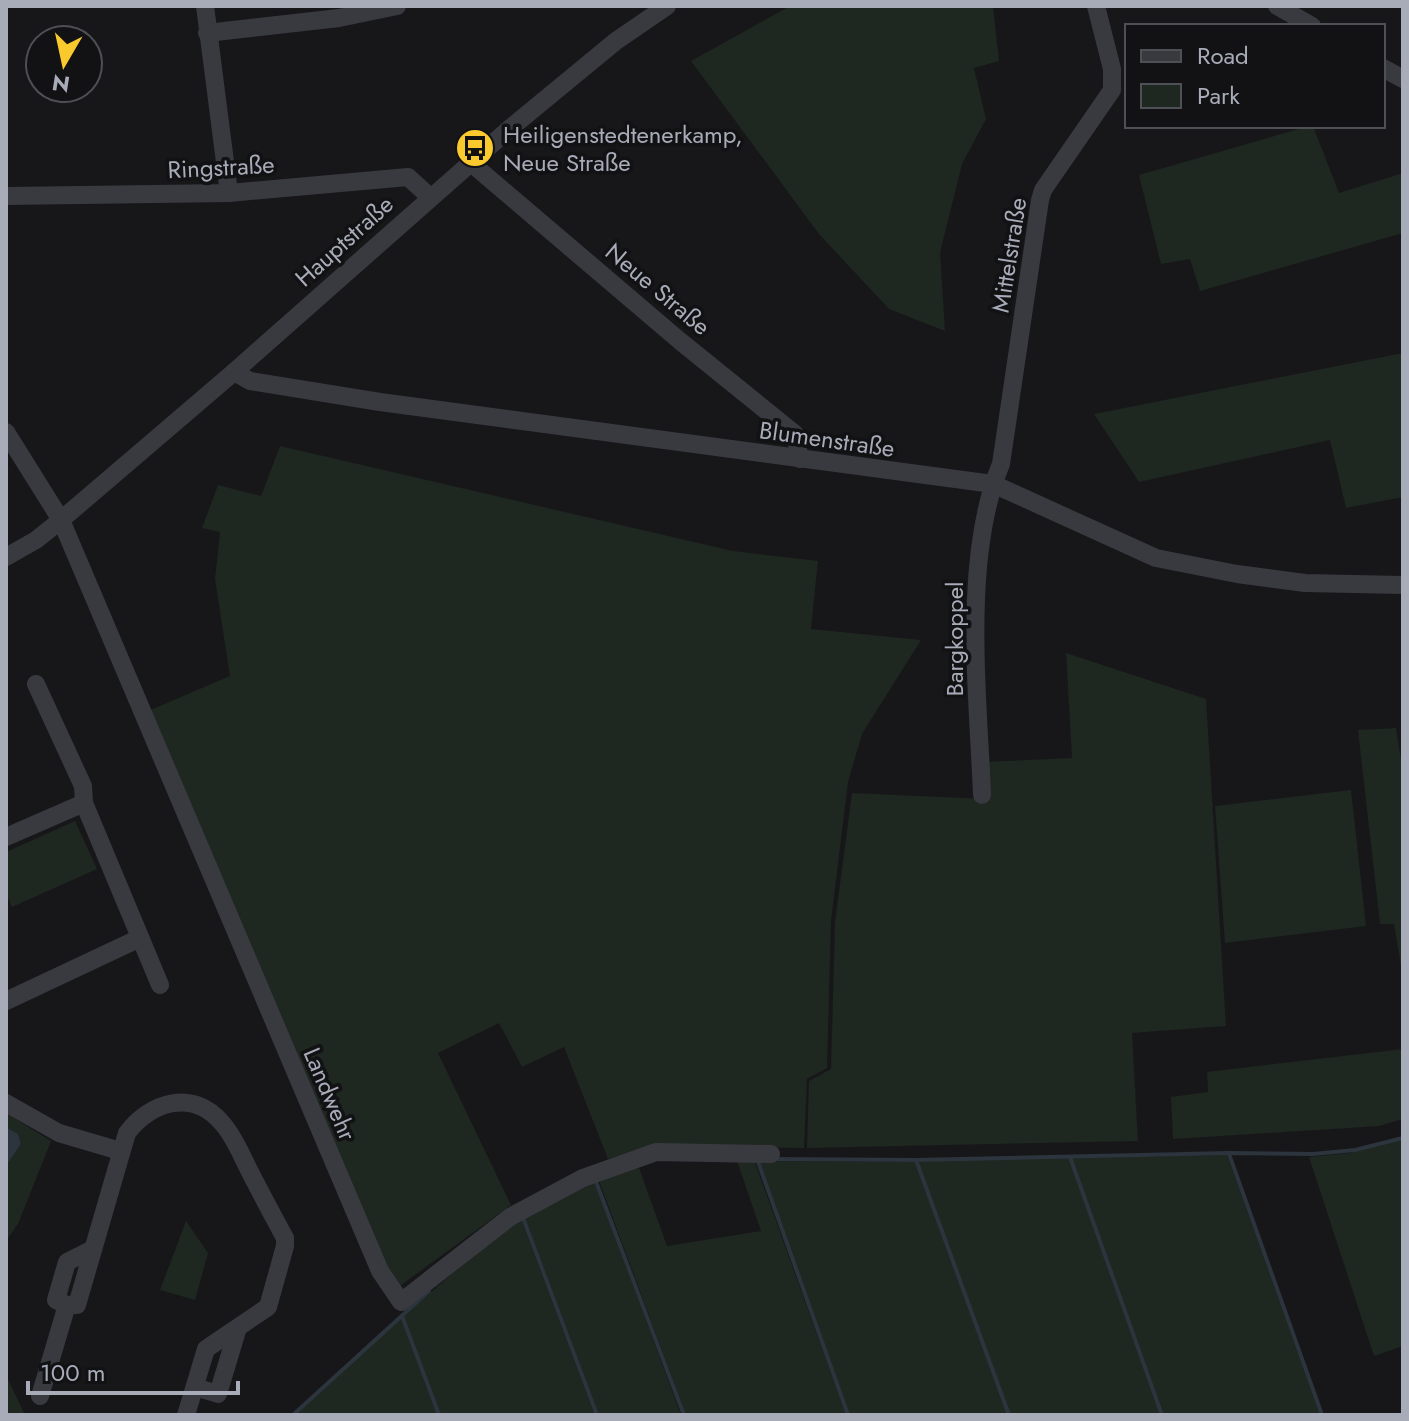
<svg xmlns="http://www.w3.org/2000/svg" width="1409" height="1421" font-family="Jost,sans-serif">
  <rect width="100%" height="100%" fill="#171719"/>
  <!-- green -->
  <g fill="#1e2720">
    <polygon points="790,6 993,6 999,61 974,68 986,119 962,164 940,253 945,331 889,309 819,234 691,61"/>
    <polygon points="1309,126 1313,126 1339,193 1403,173 1403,233 1200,291 1190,259 1161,264 1139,175"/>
    <polygon points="1403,353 1403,497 1346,508 1330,440 1139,482 1094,414"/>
    <polygon points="280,446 733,551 818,561 811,629 921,640 862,734 848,782 831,921 827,1068 807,1079 804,1148 655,1146 608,1159 564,1047 522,1067 499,1023 438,1053 511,1205 397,1288 383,1270 148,711 230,676 215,579 220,532 202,528 218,485 261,496"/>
    <polygon points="1066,653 1206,699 1226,1026 1132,1033 1138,1141 807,1148 809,1081 831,1069 835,922 852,793 985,799 982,762 1072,758"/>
    <polygon points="1396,728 1403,772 1403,978 1394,924 1380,924 1358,730"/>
    <polygon points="1351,790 1366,926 1225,943 1215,806"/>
    <polygon points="75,821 97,869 12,907 6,894 6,852"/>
    <polygon points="1403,1049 1403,1119 1379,1126 1173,1139 1171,1097 1208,1092 1207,1072"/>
    <polygon points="6,1113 51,1141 18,1224 6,1241 6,1166 21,1144 18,1134 6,1127"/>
    <polygon points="1403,1140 1403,1346 1374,1356 1309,1157 1351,1153"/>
    <polygon points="735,1155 753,1157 846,1415 686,1415 598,1178 638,1165 667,1246 761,1231"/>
    <polygon points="1227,1155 1320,1415 1164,1415 1072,1158"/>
    <polygon points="1069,1158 1161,1415 1010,1415 917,1161"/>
    <polygon points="758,1161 915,1162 1008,1415 849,1415"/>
    <polygon points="595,1182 681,1415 599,1415 525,1219"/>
    <polygon points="521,1219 595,1415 440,1415 403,1316 509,1225"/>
    <polygon points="186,1221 208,1253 195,1300 160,1290"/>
    <polygon points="401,1318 437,1415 296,1415"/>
    <polygon points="6,1375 25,1415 6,1415"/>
  </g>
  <!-- water -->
  <polygon fill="#2c343e" points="6,1127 18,1134 21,1144 6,1166"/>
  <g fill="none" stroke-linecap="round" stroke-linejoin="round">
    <!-- stream -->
    <g stroke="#2c343e" stroke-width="4">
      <polyline points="1229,1154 1322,1415"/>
      <polyline points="1070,1157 1162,1415"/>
      <polyline points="757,1159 848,1415"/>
      <polyline points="774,1159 916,1160 1229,1153 1313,1154 1355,1150 1403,1138"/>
      <polyline points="916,1160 1009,1415"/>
      <polyline points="595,1179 684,1415"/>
      <polyline points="523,1218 597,1415"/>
      <polyline points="402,1316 439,1415"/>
      <polyline points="293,1415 429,1291"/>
    </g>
    <!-- minor -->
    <g stroke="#393a40" stroke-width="18">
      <polyline points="205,6 229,193"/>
      <polyline points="1277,6 1312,26"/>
      <polyline points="207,33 339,18 397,6"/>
      <polyline points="1383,68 1403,79"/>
      <polyline points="471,163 680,341 795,434 800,459"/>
      <polyline points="6,196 229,193 408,177 430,197"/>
      <polyline points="234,372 250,381 380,402 993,484 1156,558 1237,574 1305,583 1403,585"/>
      <polyline points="6,432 61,520 380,1271 401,1302 510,1217 583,1178 656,1152 771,1154"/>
      <polyline points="6,557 36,540 61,520 234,372 508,130 616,41 667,6"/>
      <polyline points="36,684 83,786 84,803 160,985"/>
      <path d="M 982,795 C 978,694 962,557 1001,464 L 1040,200 L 1043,190 L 1112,90 L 1112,69 L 1096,6"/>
      <polyline points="6,837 84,803"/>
      <polyline points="6,1001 140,938"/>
      <polyline points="6,1103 59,1133 120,1151"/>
      <polyline points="67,1305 56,1300 67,1262 93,1249"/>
      <polyline points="195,1387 218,1394 237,1331"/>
      <path d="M 40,1396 L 67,1305 L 77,1305 L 127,1133 C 150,1102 193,1088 222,1123 C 233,1135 240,1152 247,1166 C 259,1190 272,1214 285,1238 L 285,1246 L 268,1307 L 206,1349 L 186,1415"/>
    </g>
  </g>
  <!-- icons -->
  <defs>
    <g id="bus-disc" transform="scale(2)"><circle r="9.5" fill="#fac92d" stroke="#121214"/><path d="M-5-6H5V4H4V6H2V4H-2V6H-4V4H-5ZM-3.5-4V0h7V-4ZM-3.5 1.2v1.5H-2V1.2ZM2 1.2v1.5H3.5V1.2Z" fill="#111"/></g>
  </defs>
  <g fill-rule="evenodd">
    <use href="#bus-disc" x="475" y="148"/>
  </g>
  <g text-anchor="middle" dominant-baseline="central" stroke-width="7" stroke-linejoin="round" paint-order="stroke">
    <!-- poi labels -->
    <g font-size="24" fill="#a8acb9" stroke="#121214" text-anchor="start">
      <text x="503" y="134">Heiligenstedtenerkamp,<tspan x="503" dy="28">Neue Straße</tspan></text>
    </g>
    <!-- street labels -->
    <g font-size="24" fill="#a8acb9" stroke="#121214">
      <text transform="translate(221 167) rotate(-3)">Ringstraße</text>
      <text transform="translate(344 241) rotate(-42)">Hauptstraße</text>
      <text transform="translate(1009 255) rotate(-81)">Mittelstraße</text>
      <text transform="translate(658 289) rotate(40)">Neue Straße</text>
      <text transform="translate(827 439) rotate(8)">Blumenstraße</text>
      <text transform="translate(954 639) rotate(-90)">Bargkoppel</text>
      <text transform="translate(330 1094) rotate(67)">Landwehr</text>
    </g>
  </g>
  <!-- border -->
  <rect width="1409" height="1421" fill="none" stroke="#a8acb9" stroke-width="16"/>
  <!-- legend -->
  <rect x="1125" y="24" width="260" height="104" fill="#121214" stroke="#4e5056" stroke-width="2"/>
  <rect x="1141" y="50" width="40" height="12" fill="#393a40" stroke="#4e5056" stroke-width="2"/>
  <text x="1197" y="64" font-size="24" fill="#a8acb9">Road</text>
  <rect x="1141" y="84" width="40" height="24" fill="#1e2720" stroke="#4e5056" stroke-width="2"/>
  <text x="1197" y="104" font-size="24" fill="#a8acb9">Park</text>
  <!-- north arrow -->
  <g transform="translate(64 64) rotate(189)"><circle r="38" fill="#121214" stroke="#4e5056" stroke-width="2"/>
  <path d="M0-6L14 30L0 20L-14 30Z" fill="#fac92d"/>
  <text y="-12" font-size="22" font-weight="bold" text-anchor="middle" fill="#a8acb9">N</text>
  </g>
  <!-- scale -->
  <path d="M28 1381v12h210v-12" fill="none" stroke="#a8acb9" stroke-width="4"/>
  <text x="40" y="1381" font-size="24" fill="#a8acb9" stroke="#121214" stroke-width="6" paint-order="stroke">100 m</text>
</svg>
